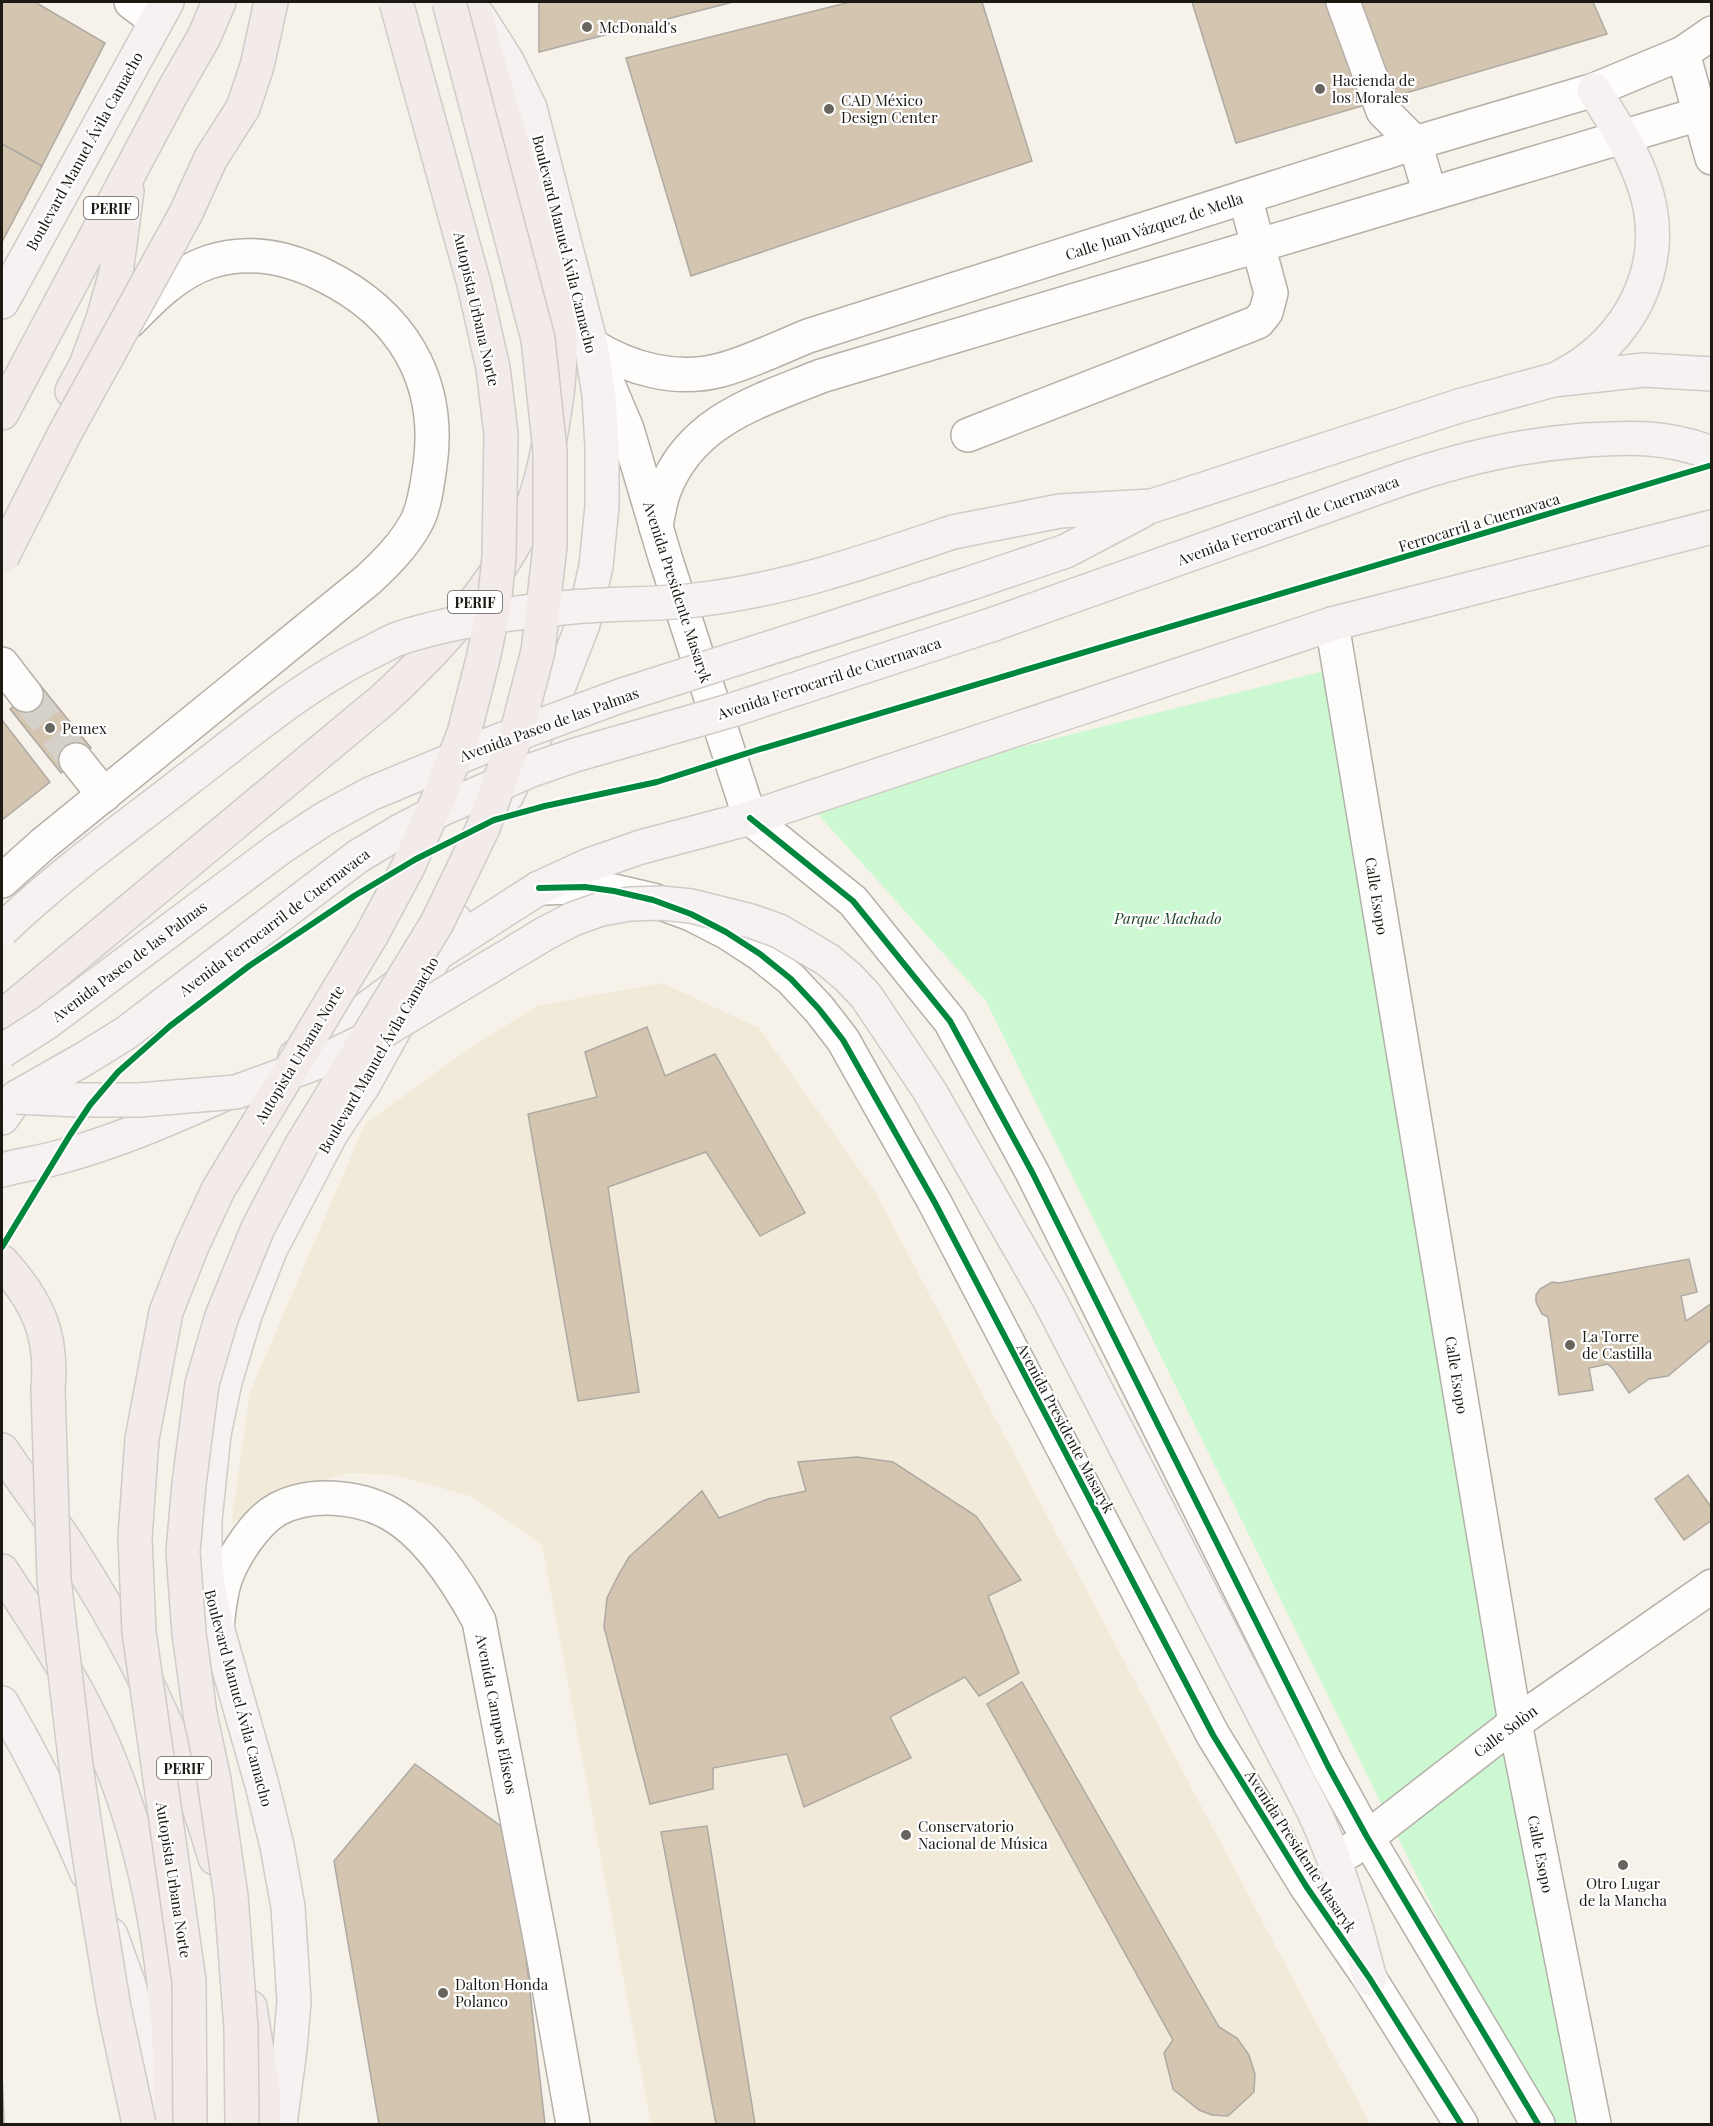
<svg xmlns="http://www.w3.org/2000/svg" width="1713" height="2126" font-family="'Playfair Display',serif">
  <rect width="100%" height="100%" fill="#f6f2e9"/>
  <!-- built -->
  <polygon fill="#f2ead9" points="662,983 759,1028 875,1192 1370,2124 651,2124 542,1545 473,1497 395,1475 349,1473 277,1495 231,1524 250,1392 365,1124 467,1050 537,1006"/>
  <!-- green -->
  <polygon fill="#ccf9d2" points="1328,670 1589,2124 1545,2124 1508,2061 986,1001 806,801"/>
  <!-- building -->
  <g fill="#d4c5b0" stroke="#ada9a3" stroke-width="1.5">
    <polygon points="2,2 35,2 105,43 42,166 2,144"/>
    <polygon points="539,2 733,2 539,52"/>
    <polygon points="850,2 982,2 1032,161 691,276 626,58"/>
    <polygon points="1192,2 1593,2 1607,34 1236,143"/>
    <polygon points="2,144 42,166 2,242"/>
    <polygon points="40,685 91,748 61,773 10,709"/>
    <polygon points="2,720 50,782 2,820"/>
    <polygon points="647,1027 665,1076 715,1054 805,1213 760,1236 706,1152 608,1187 639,1392 578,1401 528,1114 597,1097 585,1052"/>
    <polygon points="1689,1259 1697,1292 1681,1296 1686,1321 1712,1303 1712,1339 1668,1376 1649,1379 1629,1393 1614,1370 1608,1364 1589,1368 1593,1390 1559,1395 1548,1317 1542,1314 1536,1302 1536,1295 1540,1289 1552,1282 1559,1283"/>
    <polygon points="857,1457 893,1462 976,1516 1021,1580 988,1596 1019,1673 979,1696 965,1677 890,1717 911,1758 804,1807 787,1754 713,1768 713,1789 650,1804 604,1627 607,1598 619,1574 629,1557 702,1491 719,1518 768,1499 806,1491 798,1462"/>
    <polygon points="1688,1475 1712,1508 1712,1520 1684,1540 1655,1499"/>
    <polygon points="1022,1682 1219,2027 1237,2038 1249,2055 1255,2074 1254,2092 1228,2116 1212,2115 1199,2110 1173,2089 1164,2053 1173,2040 987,1704"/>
    <polygon points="415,1764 512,1834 545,2124 379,2124 334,1861"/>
    <polygon points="707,1826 755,2124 716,2124 661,1832"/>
    <polygon points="2,2070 4,2124 2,2124"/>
  </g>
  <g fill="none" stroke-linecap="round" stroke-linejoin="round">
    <!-- minor-tunnel -->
    <polyline stroke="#d5d1c9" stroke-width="33" stroke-dasharray="33 16" stroke-linecap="butt" points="26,695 76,760"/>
    <!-- minor casing -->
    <g stroke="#b3b0a9" stroke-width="36">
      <g id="minor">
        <polyline points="131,2 155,20"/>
        <polyline points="1343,2 1383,111 1415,143 1430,194"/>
        <polyline points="1683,53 1712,158"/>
        <path d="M 591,345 C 630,369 676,382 721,370 C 748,363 781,347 808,336 L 1415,143 L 1594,90 L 1683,53 L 1712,33"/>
        <polyline points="599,363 627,429 665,557 750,818 853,901 950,1021 1032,1172 1328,1766 1367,1837 1538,2124"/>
        <polyline points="968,435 1258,322 1266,312 1271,293 1245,197"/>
        <path d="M 656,527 C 658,515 660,502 664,491 C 691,420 757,402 821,376 L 1699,114 L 1712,106"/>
        <polyline points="1332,624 1515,1723 1594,2124"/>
        <polyline points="2,664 26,695"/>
        <polyline points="76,760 104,795"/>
        <path d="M 2,881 L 43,844 L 369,579 C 387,562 404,545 416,523 C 425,507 427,484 430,466 C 442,379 401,313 323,275 C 287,257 249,249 209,262 C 177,273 153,297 130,321"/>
        <polyline points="539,888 585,887 614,891 653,900 691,914 726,932 760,954 791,979 819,1009 843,1040 935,1203 1213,1735 1306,1886 1370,1979 1461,2124"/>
        <path d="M 217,1627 C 219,1610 220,1593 226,1577 C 234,1555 257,1520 278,1509 C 311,1492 357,1496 389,1513 C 428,1534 459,1584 479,1621 L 543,1954 L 573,2124"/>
        <polyline points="1350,1851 1515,1723 1712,1586"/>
      </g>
    </g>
    <!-- major casing -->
    <g stroke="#ceccc8" stroke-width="36">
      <g id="major">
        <polyline points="479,17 507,61 530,108 591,345 599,395 602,446 602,506 596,566 583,624 559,686 507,795"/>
        <polyline points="2,302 167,2"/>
        <path d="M 1560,377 C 1630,342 1670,265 1645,188 C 1634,153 1614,122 1594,90"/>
        <polyline points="953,532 1060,511 1152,506 1459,406 1553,380 1644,370 1712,374"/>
        <polyline points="971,583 1066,551 1142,511"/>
        <path d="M 991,625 L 1402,479 C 1464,458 1520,445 1585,440 C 1633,437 1666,436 1712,453"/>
        <polyline points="438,953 539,888 589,865 641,847 750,818 1332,624 1712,527"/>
        <polyline points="295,1057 345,1025 400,984"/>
        <polyline points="2,1118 17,1097"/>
        <path d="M 2,1170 C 20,1165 38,1163 56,1158 C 113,1143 169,1119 222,1095"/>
        <path d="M 2,1703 C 34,1758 62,1814 87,1873"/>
        <path d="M 1284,1754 C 1294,1773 1304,1792 1314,1812 C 1339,1865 1355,1922 1370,1979"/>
        <polyline points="111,1935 129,1985 152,2070 159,2124"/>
        <polyline points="280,2124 290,2049 294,2001 288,1907 277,1846 262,1785 217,1627 208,1586 205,1553 205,1520 214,1434 225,1382 245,1315 270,1250 332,1132 363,1086 455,920"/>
      </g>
    </g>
    <!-- highway casing -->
    <g stroke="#ceccc8" stroke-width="36">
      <g id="highway">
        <polyline points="186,213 211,158 243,108 257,66 271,2"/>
        <polyline points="72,391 86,365 103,319 116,273 127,191"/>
        <polyline points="2,413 173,91 204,37 219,2"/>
        <path d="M 8,1012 L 385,698 C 439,648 490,592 524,526 C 540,494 547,456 553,421 C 560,382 563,342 556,303 C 550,263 536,224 524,185 C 506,124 488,63 472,2"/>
        <path d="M 2,1262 C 38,1302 53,1335 48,1389"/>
        <path d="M 2,1450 C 24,1483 48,1514 70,1548 C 132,1644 183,1748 215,1858"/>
        <path d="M 2,1571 C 43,1633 84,1695 111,1764 C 156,1875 172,2005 171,2124"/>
        <polyline points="250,2007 263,2088 264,2124"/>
      </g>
    </g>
    <!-- minor -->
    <use href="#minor" stroke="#fefdfc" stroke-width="33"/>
    <!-- major -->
    <use href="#major" stroke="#f6f2f1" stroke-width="33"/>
    <!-- highway -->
    <use href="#highway" stroke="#f2ebe9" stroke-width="33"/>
    <!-- major-bridge casing -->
    <g stroke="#ceccc8" stroke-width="36" stroke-linecap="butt">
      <g id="major-bridge">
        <path d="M 2,930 C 59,875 125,828 188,779 C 246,735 301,687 367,654 C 378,649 389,642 400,638 C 455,620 516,612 573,607 C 614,603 655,605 696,600 C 785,590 868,561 953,532"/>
        <polyline points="2,1051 46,1023 280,848 324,819 370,794 498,741 620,696 971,583"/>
        <polyline points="17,1097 77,1100 139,1100 236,1092 324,1060 378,1034 546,933 573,919 601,909 630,904 661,903 691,906 751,921 779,931 828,960 848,977 866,996 929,1090 1049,1299 1284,1754"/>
        <polyline points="17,1097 84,1059 126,1033 357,857 400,831 442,809 529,771 575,755 729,711 991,625"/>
      </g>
    </g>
    <!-- highway-bridge casing -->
    <g stroke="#ceccc8" stroke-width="36" stroke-linecap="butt">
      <g id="highway-bridge">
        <polyline points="2,557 65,433 186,213"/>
        <polyline points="48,1389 54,1579 76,1766 94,1887 114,2008 139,2124"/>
        <polyline points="190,2124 189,1981 139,1632 135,1538 142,1439 166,1312 192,1246 218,1190 371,936 408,867 442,790 464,733 483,659 494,606 499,557 501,434 493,368 474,284 396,2"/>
        <polyline points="242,2124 241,2028 231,1896 214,1780 200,1714 189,1633 183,1552 189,1484 202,1384 222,1316 258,1228 301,1146 437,923 483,828 516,735 538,651 550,546 550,451 538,339 449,2"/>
      </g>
    </g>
    <!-- major-bridge -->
    <use href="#major-bridge" stroke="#f6f2f1" stroke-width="33"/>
    <!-- highway-bridge -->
    <use href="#highway-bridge" stroke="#f2ebe9" stroke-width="33"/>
    <!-- cycleway casing -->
    <g stroke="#fff" stroke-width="10">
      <g id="cycleway">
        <polyline points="750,818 853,901 950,1021 1032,1172 1328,1766 1367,1837 1538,2124"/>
        <polyline points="539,888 585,887 614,891 653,900 691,914 726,932 760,954 791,979 819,1009 843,1040 935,1203 1213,1735 1306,1886 1370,1979 1461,2124"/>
        <polyline points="2,1247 70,1135 90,1105 118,1072 170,1026 249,966 354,896 416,859 494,820 545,806 657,782 757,750 1712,465"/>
      </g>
    </g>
    <!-- cycleway -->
    <use href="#cycleway" stroke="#00873e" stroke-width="6"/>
  </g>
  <!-- markers -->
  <g fill="#68655e" stroke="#fff" stroke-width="2">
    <circle cx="587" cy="27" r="6"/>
    <circle cx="1320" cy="89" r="6"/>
    <circle cx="829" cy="109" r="6"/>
    <circle cx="50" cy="728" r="6"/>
    <circle cx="1570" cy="1345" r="6"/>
    <circle cx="906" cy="1835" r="6"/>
    <circle cx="1623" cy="1865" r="6"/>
    <circle cx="443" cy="1993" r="6"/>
  </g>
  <g text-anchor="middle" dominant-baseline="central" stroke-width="4.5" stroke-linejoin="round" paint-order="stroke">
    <!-- shield labels -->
    <g fill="#fff" stroke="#605e5a" stroke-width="1.5">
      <rect x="84" y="197" width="54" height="22" rx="4.5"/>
      <rect x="448" y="591" width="54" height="22" rx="4.5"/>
      <rect x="157" y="1757" width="54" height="22" rx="4.5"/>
    </g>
    <g font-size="14" font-weight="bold" fill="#1c1913">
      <text x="111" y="208">PERIF</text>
      <text x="475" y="602">PERIF</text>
      <text x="184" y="1768">PERIF</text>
    </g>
    <!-- poi labels -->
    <g font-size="15" fill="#1c1913" stroke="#fff" text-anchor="start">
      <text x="599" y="27">McDonald's</text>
      <text x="1332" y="80">Hacienda de<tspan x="1332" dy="17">los Morales</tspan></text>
      <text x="841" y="100">CAD México<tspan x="841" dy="17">Design Center</tspan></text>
      <text x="62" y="728">Pemex</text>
      <text x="1582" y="1336">La Torre<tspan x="1582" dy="17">de Castilla</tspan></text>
      <text x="918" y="1826">Conservatorio<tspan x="918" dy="17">Nacional de Música</tspan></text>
      <text x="1623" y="1883" text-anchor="middle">Otro Lugar<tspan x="1623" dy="17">de la Mancha</tspan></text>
      <text x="455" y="1984">Dalton Honda<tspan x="455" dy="17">Polanco</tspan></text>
    </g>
    <!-- street labels -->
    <g font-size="15" fill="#1c1913" stroke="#fff">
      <text transform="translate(84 151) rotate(-61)">Boulevard Manuel Ávila Camacho</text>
      <text transform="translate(1154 226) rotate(-18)">Calle Juan Vázquez de Mella</text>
      <text transform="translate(565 244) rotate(76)">Boulevard Manuel Ávila Camacho</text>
      <text transform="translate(477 309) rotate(77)">Autopista Urbana Norte</text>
      <text transform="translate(1288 520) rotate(-20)">Avenida Ferrocarril de Cuernavaca</text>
      <text transform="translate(1479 522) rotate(-17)">Ferrocarril a Cuernavaca</text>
      <text transform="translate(678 592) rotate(72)">Avenida Presidente Masaryk</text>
      <text transform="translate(829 678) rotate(-18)">Avenida Ferrocarril de Cuernavaca</text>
      <text transform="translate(549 724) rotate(-20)">Avenida Paseo de las Palmas</text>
      <text transform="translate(1377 896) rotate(81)">Calle Esopo</text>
      <text transform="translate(274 922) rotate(-37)">Avenida Ferrocarril de Cuernavaca</text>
      <text transform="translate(129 961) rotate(-37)">Avenida Paseo de las Palmas</text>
      <text transform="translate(299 1054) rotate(-59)">Autopista Urbana Norte</text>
      <text transform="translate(378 1055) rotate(-60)">Boulevard Manuel Ávila Camacho</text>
      <text transform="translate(1457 1375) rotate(81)">Calle Esopo</text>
      <text transform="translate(1066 1428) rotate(62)">Avenida Presidente Masaryk</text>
      <text transform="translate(239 1698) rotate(75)">Boulevard Manuel Ávila Camacho</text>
      <text transform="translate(497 1714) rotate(79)">Avenida Campos Elíseos</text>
      <text transform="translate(1505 1731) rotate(-37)">Calle Solòn</text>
      <text transform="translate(1301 1851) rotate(57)">Avenida Presidente Masaryk</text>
      <text transform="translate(1541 1854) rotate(79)">Calle Esopo</text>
      <text transform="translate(174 1880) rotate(81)">Autopista Urbana Norte</text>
    </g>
    <!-- park labels -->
    <g font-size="15" font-style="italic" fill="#1a4026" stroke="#fff">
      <text x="1168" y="918">Parque Machado</text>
    </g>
  </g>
  <!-- border -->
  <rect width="1713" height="2126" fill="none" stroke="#1c1913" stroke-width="6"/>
</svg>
